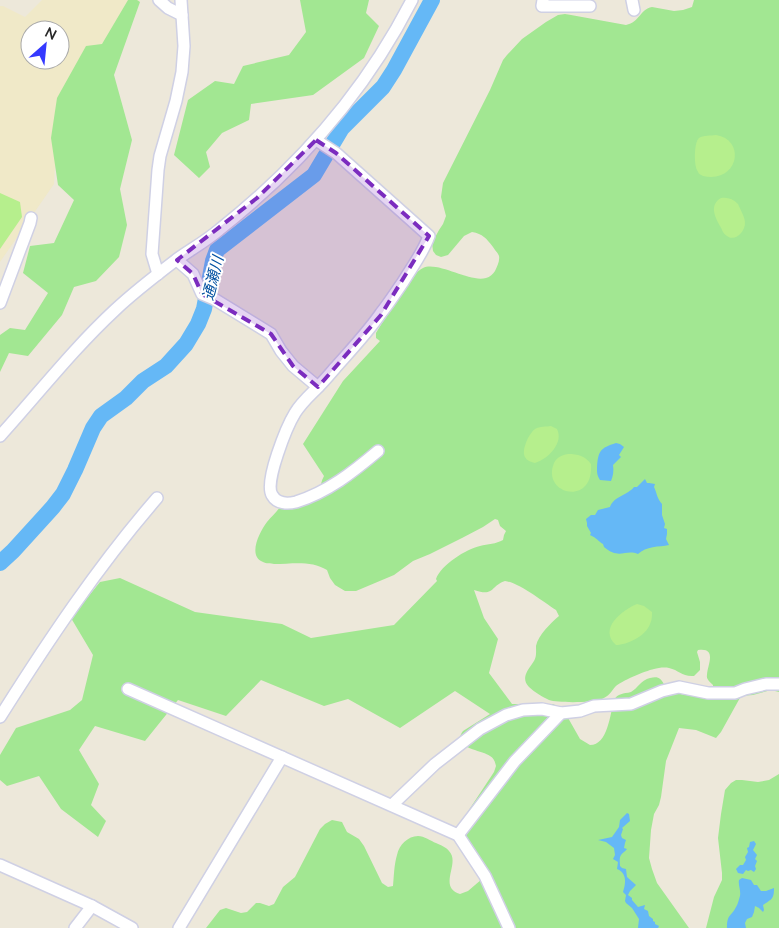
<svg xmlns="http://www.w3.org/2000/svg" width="779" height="928" font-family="Lato,'Noto Sans JP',sans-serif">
  <rect width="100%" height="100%" fill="#ede8da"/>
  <!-- education -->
  <path fill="#f0e9c8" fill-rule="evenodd" d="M 42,0 L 139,0 L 105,50 L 57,130 L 54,184 L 0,262 L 0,6 L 3,6 L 25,17 ZM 30,30 L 60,30 L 60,60 L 30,60 Z"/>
  <!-- green -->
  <g fill="#a2e792" fill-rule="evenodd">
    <polygon points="128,0 137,0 140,2 114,75 132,140 120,189 127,225 119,257 96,281 74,287 62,315 28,356 9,353 0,372 0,335 10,328 25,330 48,293 23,273 30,246 54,243 74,200 58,185 51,138 57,98 86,46 102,44"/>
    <polygon points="300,0 369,0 366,13 379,26 364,58 313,95 251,104 249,120 222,133 206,152 210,167 199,178 174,155 188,100 215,81 234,84 243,66 289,55 306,32"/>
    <path d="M 694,0 L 779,0 L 779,692 L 771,690 L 753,695 L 741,696 L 721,732 L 716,738 L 696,730 L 679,728 L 666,761 L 661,797 L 659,805 L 654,814 L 651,830 L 649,858 L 652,869 L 657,883 L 689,928 L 206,928 L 220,910 L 226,908 L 241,913 L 247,912 L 256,903 L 260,903 L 269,906 L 274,904 L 283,887 L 295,877 L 320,829 L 325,824 L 332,820 L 342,822 L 347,832 L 359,839 L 364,846 L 382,883 L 388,887 L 393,886 C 394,876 394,865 397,855 C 399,845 408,836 418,836 C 424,836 431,841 436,843 C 440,845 446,847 449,851 C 461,863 437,887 460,894 L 468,891 L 482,879 L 457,828 L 494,772 L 496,766 C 495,762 494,758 490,756 C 482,750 450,748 463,731 L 490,714 L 455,691 L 400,728 L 348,699 L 324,706 L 261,680 L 226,716 L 178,700 L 145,741 L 95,726 L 79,750 L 99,784 L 91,805 L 106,821 L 98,837 L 61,809 L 39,776 L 7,786 L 0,780 L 0,755 L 16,728 L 70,710 L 82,700 L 93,655 L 71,618 L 100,582 L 120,578 L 195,612 L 282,624 L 311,638 L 394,625 L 437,581 L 436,579 C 441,565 466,549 480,546 C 488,544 496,544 503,540 L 504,535 L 506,531 L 500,526 L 498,520 L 495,519 L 483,527 L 462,538 L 430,554 L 413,561 L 394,575 L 356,591 L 345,591 L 335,585 L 330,578 L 327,570 C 311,560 292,564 274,564 C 271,563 266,564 263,562 C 247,556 260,531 267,522 C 271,517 276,513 280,507 C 298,506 309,510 319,491 C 321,486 321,481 324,476 L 303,444 L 343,381 L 380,341 L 376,338 L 376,333 C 385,319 410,273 423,268 C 438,261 470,283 486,278 C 490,277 493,274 495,271 C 497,267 500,261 499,256 C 498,253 494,249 493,247 C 486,238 483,234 472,232 L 464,236 L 448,255 L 441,257 L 436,255 L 433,251 L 432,243 L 439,230 L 443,224 L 446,216 L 441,197 L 443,183 L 490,90 L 503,60 L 507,55 L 522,39 L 546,22 L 558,15 L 565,14 L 571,15 L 626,25 C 640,22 640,9 652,7 L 674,11 L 683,10 L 692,7 ZM 505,581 C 520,583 543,602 556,610 L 559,616 C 551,623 538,635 536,646 C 536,653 537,658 532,664 C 527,671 521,679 529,687 C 534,692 543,697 549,700 C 558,703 592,703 602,699 C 609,696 611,692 615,687 C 621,681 645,671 654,669 C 658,668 664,667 669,668 C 679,670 682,677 694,676 L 700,670 L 700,662 L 697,652 L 698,650 C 718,647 707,666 707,675 C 706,679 710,682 713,685 L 713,689 L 706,698 C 696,696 679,695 671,691 C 661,687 665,674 650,678 C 641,680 638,688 631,692 C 623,694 618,693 614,700 C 610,714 608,745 590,745 L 580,739 L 563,709 L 553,704 L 512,704 L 489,673 L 498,639 L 484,618 L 474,590 C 495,597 490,586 505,581 Z"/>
    <polygon points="779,774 779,928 742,928 742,923 753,904 761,904 766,897 747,884 742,904 731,919 730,928 706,928 714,897 722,880 722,873 718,838 721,814 725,790 731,783 736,780 742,780 758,782 769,780"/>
  </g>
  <!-- pitch -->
  <g fill="#b6ef8d">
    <path d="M 716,135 C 747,140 738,184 703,176 C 699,174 699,174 697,170 C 694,164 694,142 699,138 C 703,135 711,136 716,135 Z"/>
    <polygon points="0,193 20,202 22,217 0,249"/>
    <path d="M 721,198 C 728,197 733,199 738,204 C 740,209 745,217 745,223 C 745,232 735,242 727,236 C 723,234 722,229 720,226 C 715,217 709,205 721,198 Z"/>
    <path d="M 551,426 L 557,429 C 564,443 548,459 535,463 C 520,460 523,449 528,438 C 530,435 532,431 535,429 C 540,426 546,427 551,426 Z"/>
    <path d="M 568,454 C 578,454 585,456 591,464 C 594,506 544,495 553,466 C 555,458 561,455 568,454 Z"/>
    <path d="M 637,604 L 644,606 L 652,612 C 652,616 652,620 650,624 C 646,636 627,645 616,645 C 598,629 622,610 637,604 Z"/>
  </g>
  <!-- water -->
  <g fill="#65b8f6">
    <path d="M 616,443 L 620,444 L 624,447 L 619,455 L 621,457 L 613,465 C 614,471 613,476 611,481 L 600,480 C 597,475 597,473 597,468 C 598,451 600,448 616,443 Z"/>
    <path d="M 645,479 L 647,483 L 649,483 L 655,484 L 654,487 C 657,493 657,499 662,504 L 662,515 L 665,524 L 664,528 L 667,529 L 667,534 L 666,539 L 669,545 C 659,547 646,546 638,554 C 625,549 619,560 604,547 L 603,544 C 598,541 597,538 590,535 L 591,533 L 587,526 L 587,523 L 586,519 L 591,515 L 595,515 L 598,510 L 610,507 C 614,496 628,495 634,487 L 637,487 Z"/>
    <path d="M 627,813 L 629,814 L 630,821 L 622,828 L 623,829 L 621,835 L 622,838 L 626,840 L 625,843 L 624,848 L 627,849 C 625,852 623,852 621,855 C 619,858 620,862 620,866 L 622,868 L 626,869 L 627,877 L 636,885 L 630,891 L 628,895 L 632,898 L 632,900 L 638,907 L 645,905 L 644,909 L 648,911 L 649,916 L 653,919 L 653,921 L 655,922 L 655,924 L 659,926 L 658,928 L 638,928 L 639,919 L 632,908 L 626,903 L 625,901 L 626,895 L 623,892 C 626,883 627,873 617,869 L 618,862 L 613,859 L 615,855 L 614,848 L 606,842 L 598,840 L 612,837 L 619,827 L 620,820 Z"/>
    <polygon points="754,841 756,844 753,850 757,855 755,859 757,861 755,866 756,869 754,872 751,870 748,871 746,870 743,874 738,873 736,869 740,865 743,865 746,860 745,857 748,852 747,848 749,847 750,842"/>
    <path d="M 742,878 L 751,880 L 754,885 L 757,885 L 761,891 L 766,891 L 774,888 C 774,899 772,899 763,905 L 764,910 L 763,912 L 759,908 L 755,906 L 754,912 L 752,917 L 747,919 L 745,923 L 746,928 L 727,928 C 727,914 731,917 736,907 C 738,904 739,899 740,896 C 741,890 738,885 739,880 Z"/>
  </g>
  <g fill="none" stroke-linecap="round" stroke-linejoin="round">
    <!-- river -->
    <polyline stroke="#65b8f6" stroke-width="16" points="0,563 13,551 53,507 63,494 75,470 93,428 101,416 126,398 143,381 166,366 186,344 198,324 204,309 213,261 217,250 314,175 342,128 383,87 394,70 432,0"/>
    <!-- minor casing -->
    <g stroke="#cfd0e4" stroke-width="14">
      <g id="minor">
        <polyline points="159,0 168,8 182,15"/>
        <polyline points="543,0 542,6 590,6"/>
        <polyline points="632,0 634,10"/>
        <path d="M 316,140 L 336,153 L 429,236 C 423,253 412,267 403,282 C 396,292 389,303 381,313 C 368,332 351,350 335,368 C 329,375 324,381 317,388 C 309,396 301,403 295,413 C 287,426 264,482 272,495 C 277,504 288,504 296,502 C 328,492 353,472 378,451"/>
        <polyline points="177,260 193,274 202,294 214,299 271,334 281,351 293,366 318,387"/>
        <polyline points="158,274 152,254 158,170 160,156 176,101 182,72 184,46 181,0"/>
        <polyline points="0,303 30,223 31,218"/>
        <path d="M 0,436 C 38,394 73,349 115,310 C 134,292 155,276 176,260 C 190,250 206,241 219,230 C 300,166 365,92 412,0"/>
        <polyline points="128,689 458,835 485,876 509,928"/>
        <path d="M 0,717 C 48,641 98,566 157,498"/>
        <polyline points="392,805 435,764 480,729 506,715 523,710 542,709 561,713 580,711 594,706 631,704 662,691 679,687 708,693 735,693 745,689 766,684 779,684"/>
        <polyline points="458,835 515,761 561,713"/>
        <polyline points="0,865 92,906 132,928"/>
        <polyline points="75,928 92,906"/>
        <polyline points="179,928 282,757"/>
      </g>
    </g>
    <!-- minor -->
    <use href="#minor" stroke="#fff" stroke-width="11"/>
  </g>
  <!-- marked area -->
  <path fill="#7b2cbf" fill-opacity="0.2" stroke="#7b2cbf" stroke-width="4" stroke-dasharray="10 6" stroke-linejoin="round" d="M 316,140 L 336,153 L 429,236 L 381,315 L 318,387 L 293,366 L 271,334 L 202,294 L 193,274 L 177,260 L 257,198 Z"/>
  <g text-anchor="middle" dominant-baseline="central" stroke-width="4" stroke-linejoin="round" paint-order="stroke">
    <!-- water labels -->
    <g font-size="15" font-style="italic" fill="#0452a2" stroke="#fff">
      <text transform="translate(212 278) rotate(-76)">通瀬川</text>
    </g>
  </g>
  <!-- north arrow -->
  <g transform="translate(45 45) rotate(27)"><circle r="24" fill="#ffffff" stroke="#a9a9a9"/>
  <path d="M0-4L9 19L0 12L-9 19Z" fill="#3539ff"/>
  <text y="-8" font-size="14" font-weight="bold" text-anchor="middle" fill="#292929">N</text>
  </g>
</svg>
